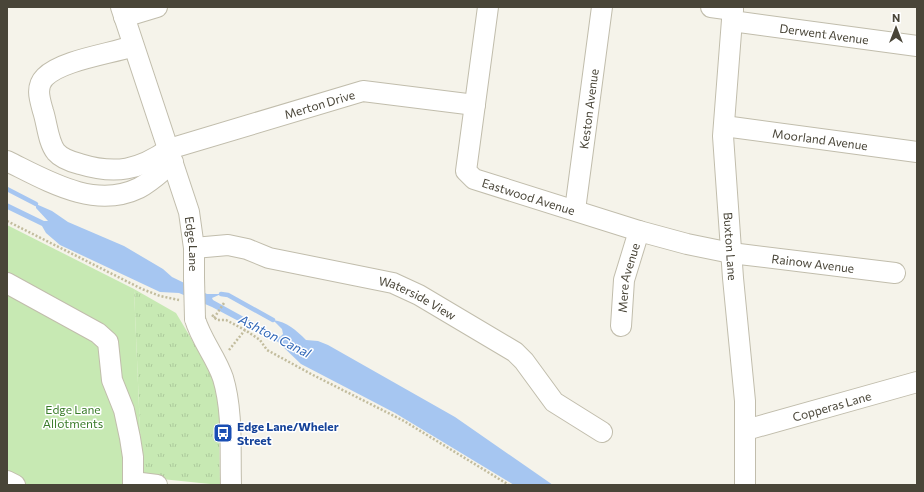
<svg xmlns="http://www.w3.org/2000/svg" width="924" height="492" font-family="Commissioner,sans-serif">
  <defs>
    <pattern id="grass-tufts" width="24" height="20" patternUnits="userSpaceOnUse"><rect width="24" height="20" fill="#c7e9b3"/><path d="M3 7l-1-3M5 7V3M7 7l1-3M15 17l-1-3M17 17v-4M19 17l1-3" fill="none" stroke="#acc99b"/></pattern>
  </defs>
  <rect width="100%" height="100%" fill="#f5f3ea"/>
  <!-- grass -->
  <polygon fill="url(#grass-tufts)" points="134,289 176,313 216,380 219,405 220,485 142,477"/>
  <!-- garden -->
  <polygon fill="#c7e9b3" points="7,225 134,289 142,477 163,485 7,485"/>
  <!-- water -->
  <path fill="#a6c6f1" d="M 7,203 L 44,221 L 48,221 L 36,208 L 36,204 L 52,211 L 68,222 L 124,246 L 163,269 L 172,277 L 207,294 L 221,294 L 212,298 L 213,300 L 280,337 L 283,334 L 282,329 L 273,320 C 287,322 296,330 306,340 L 318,341 L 328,345 L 455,417 L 553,485 L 514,485 L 395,413 L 301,364 L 278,342 L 212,307 L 179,293 L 160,292 L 60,245 L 46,233 L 42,226 L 7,209 Z"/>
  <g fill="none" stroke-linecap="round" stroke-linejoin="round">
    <!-- stream -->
    <g stroke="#a6c6f1" stroke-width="4.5">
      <polyline points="7,189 36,204"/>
      <polyline points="221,294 228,295 273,320"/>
    </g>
    <!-- minor casing -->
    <g stroke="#c1bdac" stroke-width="22">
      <g id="minor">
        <path id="s1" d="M 121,7 L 189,212 L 194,248 L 194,278"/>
        <path id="s2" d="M 488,7 L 466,171 L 474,179 L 639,231 L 687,244 L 731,253 L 895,273"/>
        <polyline points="711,7 733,10"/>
        <path id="s3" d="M 733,7 L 723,136 L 733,278 L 745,401 L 745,485"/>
        <polyline points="124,17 157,7"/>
        <path id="s4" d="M 732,21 L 917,46"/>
        <path id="s5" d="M 133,46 C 110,54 62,60 45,77 C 35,87 40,100 43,111 C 47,123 48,142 56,152 C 62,159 72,162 80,164 C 116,175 139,170 169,149 L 363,91 L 475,105"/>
        <path id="s6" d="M 724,126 L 917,152"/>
        <path d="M 7,161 C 46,180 94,210 139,188 C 151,182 162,171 173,162"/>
        <path id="s7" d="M 575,210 L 602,7"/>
        <path id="s8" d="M 194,248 L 228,245 L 247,249 L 269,258 L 393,283 L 419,295 L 515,352 L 524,361 L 554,402 L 602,432"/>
        <polyline points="7,283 98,333 108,342 112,380 124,410 130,438 133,457 133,485"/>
        <path d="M 195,319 C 201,340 216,357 223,378 C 233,411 230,450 231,485"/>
        <path id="s9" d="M 621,326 L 624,280 L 639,231"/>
        <path id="s10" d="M 746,430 L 917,382"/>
        <polyline points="7,481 15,485"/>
        <polyline points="133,482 157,485"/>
      </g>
    </g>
    <!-- path -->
    <g stroke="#c2bc9d" stroke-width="2.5" stroke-dasharray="2 2" stroke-linecap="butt">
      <polyline points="7,221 142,289 160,296 179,300"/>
      <polyline points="212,315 217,320 226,320 245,330 260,340 267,350 313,375 404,421 509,485"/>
      <polyline points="214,318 224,303"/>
      <polyline points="229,350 245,330"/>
    </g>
    <!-- minor -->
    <use href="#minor" stroke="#fff" stroke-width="20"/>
    <!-- minor-bridge casing -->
    <g stroke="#c1bdac" stroke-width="22" stroke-linecap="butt">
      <polyline id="minor-bridge" points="194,278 195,319"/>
    </g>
    <!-- minor-bridge -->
    <use href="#minor-bridge" stroke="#fff" stroke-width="20"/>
  </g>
  <!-- icons -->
  <defs>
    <g id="bus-square" transform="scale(1)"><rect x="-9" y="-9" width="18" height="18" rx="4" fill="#1a4fb4" stroke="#fff"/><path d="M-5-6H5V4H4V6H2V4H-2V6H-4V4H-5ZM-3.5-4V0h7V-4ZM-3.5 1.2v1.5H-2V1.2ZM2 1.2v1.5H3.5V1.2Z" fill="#fff"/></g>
  </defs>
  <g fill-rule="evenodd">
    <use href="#bus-square" x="223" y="433"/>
  </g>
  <g text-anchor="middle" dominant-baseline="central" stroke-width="3" stroke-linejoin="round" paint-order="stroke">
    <!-- street labels -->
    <g font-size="12" fill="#494538" stroke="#fff">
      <text stroke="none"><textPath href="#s4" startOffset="93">Derwent Avenue</textPath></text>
      <text stroke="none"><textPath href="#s5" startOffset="452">Merton Drive</textPath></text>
      <text stroke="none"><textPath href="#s7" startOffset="102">Keston Avenue</textPath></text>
      <text stroke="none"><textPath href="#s6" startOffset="97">Moorland Avenue</textPath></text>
      <text stroke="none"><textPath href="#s2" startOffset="234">Eastwood Avenue</textPath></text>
      <text stroke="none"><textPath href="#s1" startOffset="248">Edge Lane</textPath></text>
      <text stroke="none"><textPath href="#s3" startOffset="240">Buxton Lane</textPath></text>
      <text stroke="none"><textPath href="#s2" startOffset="527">Rainow Avenue</textPath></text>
      <text stroke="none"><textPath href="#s9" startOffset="49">Mere Avenue</textPath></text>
      <text stroke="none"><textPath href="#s8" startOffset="232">Waterside View</textPath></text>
      <text stroke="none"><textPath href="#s10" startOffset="89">Copperas Lane</textPath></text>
    </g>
    <!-- park labels -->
    <g font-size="12" fill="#3a7c2a" stroke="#fff">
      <text x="73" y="409">Edge Lane<tspan x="73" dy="14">Allotments</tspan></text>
    </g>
    <!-- transit labels -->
    <g font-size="12" font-weight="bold" fill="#164399" stroke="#fff" text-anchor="start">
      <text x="237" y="426">Edge Lane/Wheler<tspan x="237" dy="14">Street</tspan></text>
    </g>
    <!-- water labels -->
    <g font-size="13" font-style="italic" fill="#2f66b7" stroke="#fff">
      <text transform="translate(275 336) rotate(27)">Ashton Canal</text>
    </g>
  </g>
  <!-- border -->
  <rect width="924" height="492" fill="none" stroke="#494538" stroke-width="16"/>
  <!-- north arrow -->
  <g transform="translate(896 28)" stroke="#ffffff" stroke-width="3" paint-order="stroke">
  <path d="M0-3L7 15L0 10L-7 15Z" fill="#494538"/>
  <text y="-6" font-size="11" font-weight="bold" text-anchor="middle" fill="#494538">N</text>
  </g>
</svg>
